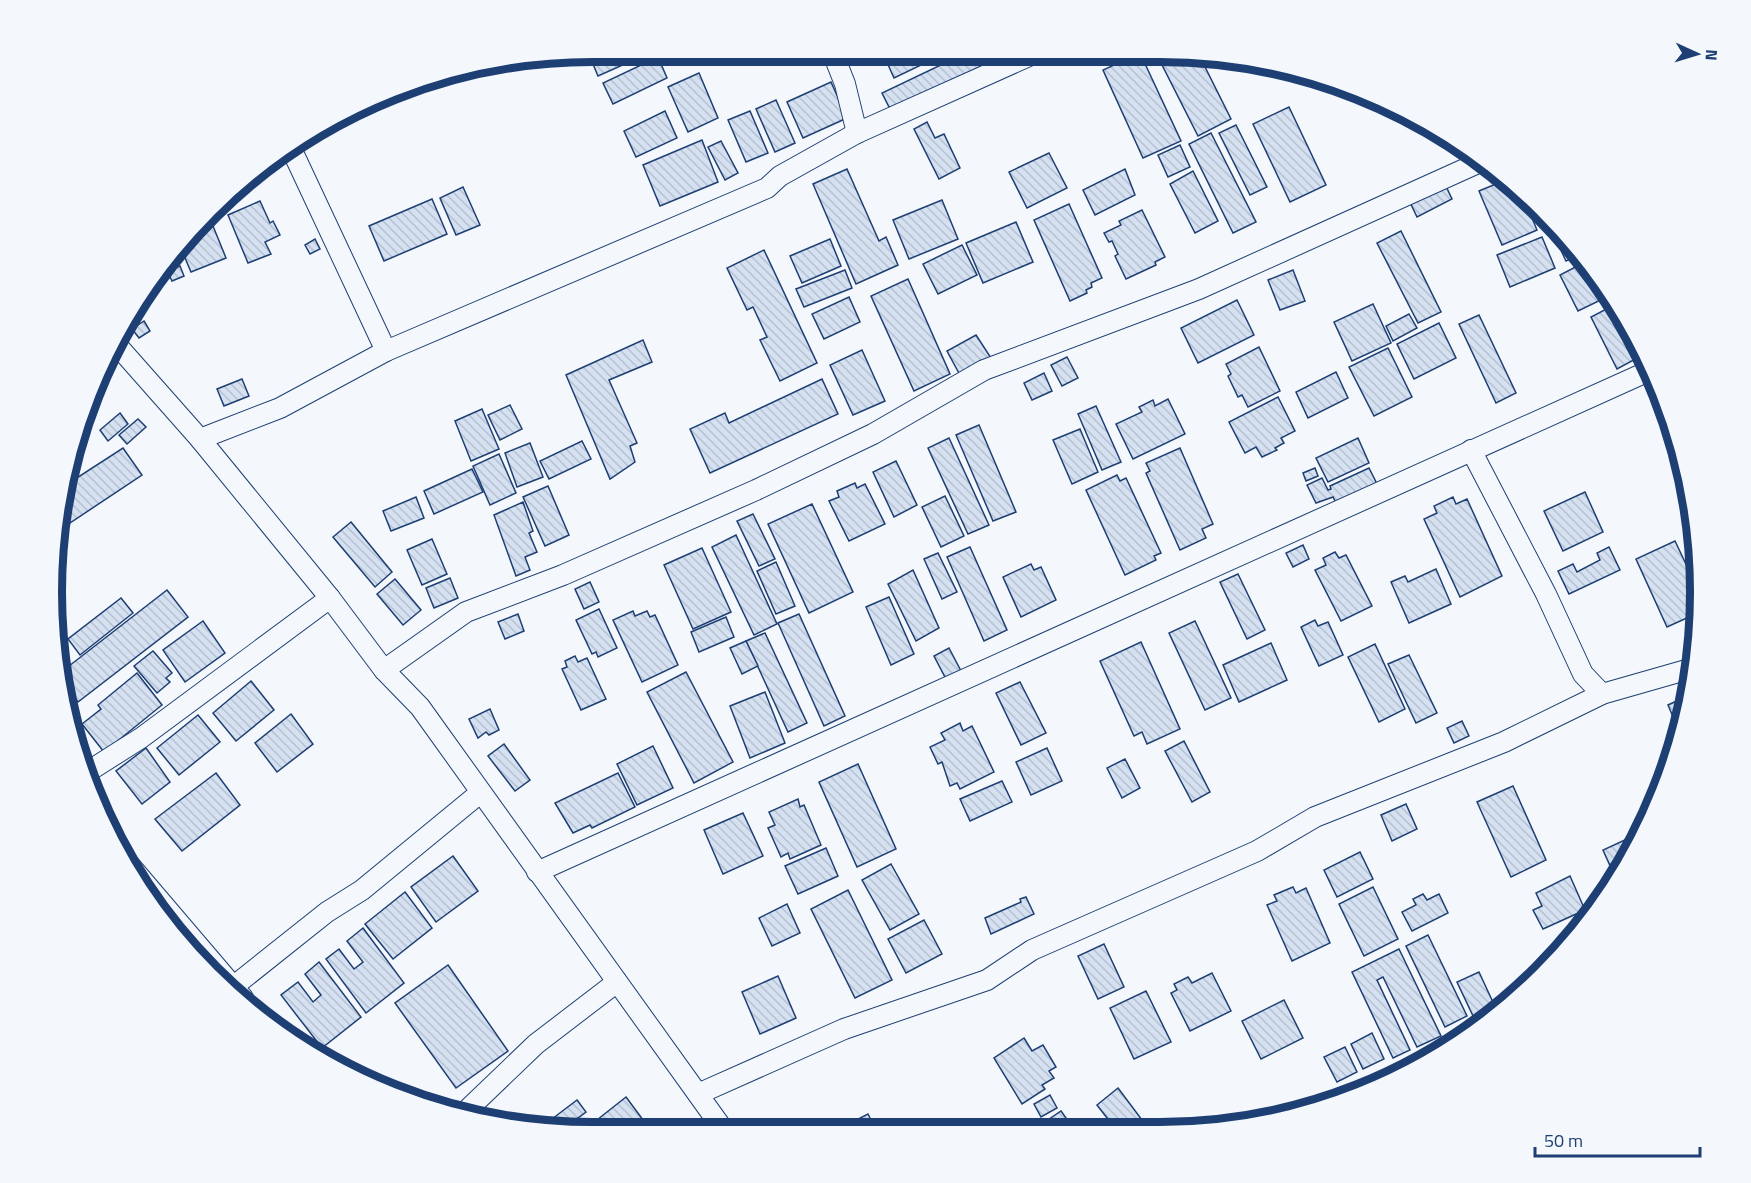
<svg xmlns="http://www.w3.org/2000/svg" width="1751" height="1183" font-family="'Titillium Web',sans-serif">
  <defs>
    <pattern id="building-back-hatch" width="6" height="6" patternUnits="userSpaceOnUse" patternTransform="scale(1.5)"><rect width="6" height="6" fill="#d5e0f0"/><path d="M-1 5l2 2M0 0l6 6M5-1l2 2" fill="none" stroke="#b6c1d1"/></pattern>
  </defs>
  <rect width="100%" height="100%" fill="#f4f7fb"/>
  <!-- building -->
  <g fill="url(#building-back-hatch)" stroke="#1d3f73" stroke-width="1.5">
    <polygon points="592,51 654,51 598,76 588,52"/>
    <polygon points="882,51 938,51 940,56 894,78"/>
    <polygon points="970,51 991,51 995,60 890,109 882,93"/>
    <polygon points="1155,51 1199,55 1231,119 1198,136"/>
    <polygon points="1140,53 1181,141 1143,158 1103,70"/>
    <polygon points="658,57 667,78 613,104 603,83"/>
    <polygon points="699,73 718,118 688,132 668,87"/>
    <polygon points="831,82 847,118 803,138 787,102"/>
    <polygon points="776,100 795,143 775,152 756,109"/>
    <polygon points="1289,107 1326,185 1290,202 1253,124"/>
    <polygon points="665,111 677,138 636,157 624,131"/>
    <polygon points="750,111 768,153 746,162 728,120"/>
    <polygon points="927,122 935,138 944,134 960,168 939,179 914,129"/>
    <polygon points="1236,125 1267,187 1250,195 1219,133"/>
    <polygon points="1211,133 1256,222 1233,233 1189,144"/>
    <polygon points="702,140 718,182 660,206 643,165"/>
    <polygon points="721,141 738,173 725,180 708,147"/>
    <polygon points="1180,145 1190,167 1168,177 1158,155"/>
    <polygon points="1049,153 1067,188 1027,208 1009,172"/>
    <polygon points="847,169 879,241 886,237 898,265 856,284 813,184"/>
    <polygon points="1125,169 1135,195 1095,215 1083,190"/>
    <polygon points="1193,171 1218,221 1195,233 1170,184"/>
    <polygon points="1443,180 1452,199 1417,217 1408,198"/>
    <polygon points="1503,181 1523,196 1537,230 1502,245 1479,191"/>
    <polygon points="463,187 480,225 456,235 440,198"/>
    <polygon points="432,199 447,234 384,261 369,226"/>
    <polygon points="942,200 958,239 909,259 893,220"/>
    <polygon points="260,201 270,223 273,221 280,235 265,242 271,254 248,263 228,215"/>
    <polygon points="1069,204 1102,278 1091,283 1092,287 1086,290 1087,293 1070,301 1034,220"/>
    <polygon points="1142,210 1165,257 1155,262 1156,265 1126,279 1115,256 1118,254 1112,241 1109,242 1104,233 1121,225 1119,221"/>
    <polygon points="1016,222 1033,262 983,283 966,243"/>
    <polygon points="213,226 226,258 191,272 180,246 191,236"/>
    <polygon points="1556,227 1579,255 1566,261 1551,229"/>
    <polygon points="1401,231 1441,312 1418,323 1377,243"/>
    <polygon points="1542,237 1555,268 1510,287 1497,255"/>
    <polygon points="315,239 320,249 310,254 305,245"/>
    <polygon points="830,239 841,266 802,283 790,256"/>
    <polygon points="962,245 977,275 938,294 923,264"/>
    <polygon points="764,250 817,363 780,381 760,340 767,337 753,307 747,310 727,268"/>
    <polygon points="1585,262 1611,295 1578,311 1560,275"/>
    <polygon points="180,266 184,276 172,281 167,271"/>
    <polygon points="845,270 852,288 804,307 796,289"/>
    <polygon points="1293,270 1305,301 1280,310 1268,280"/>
    <polygon points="908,279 950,374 914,391 871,296"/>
    <polygon points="849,297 860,322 824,339 812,314"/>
    <polygon points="1237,300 1254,335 1198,363 1181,328"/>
    <polygon points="1373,304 1391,343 1352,361 1334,322"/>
    <polygon points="1616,304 1643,355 1617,369 1591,317"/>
    <polygon points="1409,314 1417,328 1393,341 1386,326"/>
    <polygon points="1479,315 1516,393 1496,403 1459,324"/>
    <polygon points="144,321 150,331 139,338 132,329"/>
    <polygon points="1439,323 1456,358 1414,379 1397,344"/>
    <polygon points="976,335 991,358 960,375 947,351"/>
    <polygon points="643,340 652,362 609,380 637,443 630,446 635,462 610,479 566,375"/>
    <polygon points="1259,347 1280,391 1248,407 1242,395 1238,397 1228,376 1231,374 1226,364"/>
    <polygon points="1388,348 1412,397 1374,416 1349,367"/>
    <polygon points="862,350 885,401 853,415 830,365"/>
    <polygon points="1067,357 1078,378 1062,386 1051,365"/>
    <polygon points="1336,372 1348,398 1308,418 1296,392"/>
    <polygon points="1044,373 1052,391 1032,400 1024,383"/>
    <polygon points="242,379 249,396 224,406 217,389"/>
    <polygon points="822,379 838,414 710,473 690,429 725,413 729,423"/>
    <polygon points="1278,397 1295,431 1281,438 1284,443 1275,448 1277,450 1262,457 1256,447 1245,453 1229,422"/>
    <polygon points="1168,399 1185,434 1133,459 1116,424 1142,412 1139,407 1153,400 1155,406"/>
    <polygon points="510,405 522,429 500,440 488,415"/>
    <polygon points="1096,406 1121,462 1102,470 1078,414"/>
    <polygon points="482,409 499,449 471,461 455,421"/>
    <polygon points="120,413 128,424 108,441 100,430"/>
    <polygon points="138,419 146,427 127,444 119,435"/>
    <polygon points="979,425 1016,512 993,521 956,435"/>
    <polygon points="1080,429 1098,472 1072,484 1053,440"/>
    <polygon points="949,438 989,525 968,534 928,448"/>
    <polygon points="1358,438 1369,463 1328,482 1316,458"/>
    <polygon points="582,441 591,459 549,479 540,461"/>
    <polygon points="530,443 543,477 517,487 505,453"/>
    <polygon points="123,448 142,475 61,529 59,526 69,483"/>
    <polygon points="1180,448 1213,524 1202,529 1206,538 1180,550 1146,473 1150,471 1146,463"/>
    <polygon points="499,454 516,493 490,505 473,466"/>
    <polygon points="896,461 917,505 894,517 873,472"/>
    <polygon points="1315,468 1318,476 1306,481 1303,473"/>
    <polygon points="1369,468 1377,484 1336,503 1333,497 1316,503 1307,485 1322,478 1328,490 1331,489 1330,486"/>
    <polygon points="472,469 483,492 434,514 424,491"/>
    <polygon points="1117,475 1120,481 1126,478 1161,553 1154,556 1156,560 1125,575 1086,490"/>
    <polygon points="855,483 857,488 865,484 885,524 849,541 829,501 839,497 837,491"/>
    <polygon points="548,486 569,535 545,546 523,497"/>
    <polygon points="1585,492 1603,532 1563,551 1544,511"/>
    <polygon points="945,496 964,536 941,547 922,507"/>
    <polygon points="416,497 424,518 391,531 383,511"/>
    <polygon points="1453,497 1456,504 1467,499 1502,576 1460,597 1424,519 1437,513 1434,506"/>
    <polygon points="523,502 533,531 529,533 537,552 525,557 530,570 516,576 494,515"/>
    <polygon points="812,504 853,592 809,613 768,524"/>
    <polygon points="753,514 775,559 759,566 737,521"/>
    <polygon points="351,522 392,572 375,587 333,537"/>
    <polygon points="736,535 777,624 754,635 712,547"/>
    <polygon points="432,539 447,574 422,585 407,550"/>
    <polygon points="1675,541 1700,594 1698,613 1667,627 1636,559"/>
    <polygon points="1303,545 1309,559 1293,567 1286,553"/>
    <polygon points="970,547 1007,630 984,641 947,557"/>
    <polygon points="1609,547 1620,570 1569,594 1558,571 1573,564 1577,572 1600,560 1597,553"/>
    <polygon points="702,548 731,612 693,629 664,565"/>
    <polygon points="1335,552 1339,558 1346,555 1372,606 1341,621 1315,570 1326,565 1323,558"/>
    <polygon points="938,553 957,592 942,599 924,559"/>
    <polygon points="776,562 795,606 776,614 757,571"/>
    <polygon points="1031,564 1034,570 1041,567 1056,600 1021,617 1003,577"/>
    <polygon points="1436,569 1451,604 1409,623 1391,582 1405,576 1408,582"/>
    <polygon points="913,570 939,628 916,641 888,584"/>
    <polygon points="1238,574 1265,630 1247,639 1220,582"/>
    <polygon points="450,578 458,598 434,608 426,588"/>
    <polygon points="395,579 421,610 403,625 377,594"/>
    <polygon points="590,582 599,602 584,609 575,589"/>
    <polygon points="167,590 188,617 78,702 60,679 60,673"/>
    <polygon points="889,597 914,654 891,665 866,607"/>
    <polygon points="121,598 133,613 80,655 68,639"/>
    <polygon points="599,609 617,648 598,657 596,652 592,654 576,620"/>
    <polygon points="633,611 635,616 647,611 650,617 655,615 678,665 642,682 613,620"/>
    <polygon points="518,614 524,631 505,639 498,622"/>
    <polygon points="799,614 845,716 824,726 778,623"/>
    <polygon points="726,617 734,637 699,652 691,632"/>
    <polygon points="1315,620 1318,626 1328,622 1343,655 1319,666 1301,627"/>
    <polygon points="203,621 225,653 185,682 163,650"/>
    <polygon points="1195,621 1231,698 1205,710 1169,633"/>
    <polygon points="765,633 807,723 788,732 746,641"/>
    <polygon points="746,641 758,666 742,674 730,648"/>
    <polygon points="1141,642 1180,729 1147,744 1142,732 1134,736 1100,661"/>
    <polygon points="1271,643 1287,680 1239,702 1223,665"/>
    <polygon points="1375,644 1405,709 1379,722 1348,657"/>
    <polygon points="949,648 962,673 947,681 934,656"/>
    <polygon points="153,651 172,673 166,678 170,682 157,693 134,666"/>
    <polygon points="1409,655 1437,713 1416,723 1388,664"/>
    <polygon points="575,656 578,662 587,658 606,699 581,710 562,669 567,667 565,661"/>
    <polygon points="686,672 733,762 694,783 647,692"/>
    <polygon points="137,673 162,705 104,752 82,724 101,709 98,705"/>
    <polygon points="251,681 274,710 236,741 213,713"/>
    <polygon points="1020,682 1046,733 1021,745 996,693"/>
    <polygon points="765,692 785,743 750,758 730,706"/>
    <polygon points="1690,695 1690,697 1679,731 1668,705"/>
    <polygon points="490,709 499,730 489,735 486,732 478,738 469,719"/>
    <polygon points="291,714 313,744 277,772 255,743"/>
    <polygon points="198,715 220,742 179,775 157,748"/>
    <polygon points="1462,721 1469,736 1454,743 1447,728"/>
    <polygon points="960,723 963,731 972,726 994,772 960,789 957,783 950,786 942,762 938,764 930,747 945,740 941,733"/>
    <polygon points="1184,741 1210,792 1192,802 1165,751"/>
    <polygon points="504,744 530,780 515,791 488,756"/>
    <polygon points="653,746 673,788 637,805 617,764"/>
    <polygon points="146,748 170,782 142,804 116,771"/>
    <polygon points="1047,748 1062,781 1031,795 1016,762"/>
    <polygon points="1125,759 1140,788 1122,798 1107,768"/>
    <polygon points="858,764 896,849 857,867 819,782"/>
    <polygon points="216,773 240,805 182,851 155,819"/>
    <polygon points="618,773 635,807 592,828 590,825 573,833 555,803"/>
    <polygon points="1002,781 1012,802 970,821 960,799"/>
    <polygon points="1513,786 1546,860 1511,877 1477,802"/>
    <polygon points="798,799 800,807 804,805 821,845 790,859 788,853 781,857 768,828 775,825 769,812"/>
    <polygon points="1406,804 1417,829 1392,841 1381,815"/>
    <polygon points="743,813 763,856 723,874 704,830"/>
    <polygon points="1627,839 1632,849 1616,879 1603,850"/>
    <polygon points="826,848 838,876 798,894 785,866"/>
    <polygon points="1360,852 1373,879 1337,897 1324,870"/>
    <polygon points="453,856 478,891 436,922 411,887"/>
    <polygon points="891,864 919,914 890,930 862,880"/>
    <polygon points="1570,876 1585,910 1543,929 1533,910 1542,906 1536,893"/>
    <polygon points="1293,887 1296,893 1306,888 1330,943 1292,961 1267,905 1277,901 1274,895"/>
    <polygon points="1373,887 1398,939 1364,956 1339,904"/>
    <polygon points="1611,888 1609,891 1595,908 1590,897"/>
    <polygon points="848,890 892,980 855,998 811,909"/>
    <polygon points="405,892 432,928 393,959 365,924"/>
    <polygon points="1423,894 1427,900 1439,894 1448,913 1412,931 1402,912 1416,905 1413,899"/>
    <polygon points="1026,897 1034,914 991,934 985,918 1021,902 1020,899"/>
    <polygon points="787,904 800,933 772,946 759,918"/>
    <polygon points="924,920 942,954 906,973 888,939"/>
    <polygon points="363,928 404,983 366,1013 326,959 339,949 354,969 363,962 347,941"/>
    <polygon points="1428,935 1467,1016 1445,1027 1406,946"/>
    <polygon points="1104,944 1124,987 1098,999 1078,956"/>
    <polygon points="1399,949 1441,1036 1417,1047 1383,977 1377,980 1410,1050 1393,1058 1352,972"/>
    <polygon points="319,962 361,1017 322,1048 281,995 298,982 313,1002 321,995 305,974"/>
    <polygon points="448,965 508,1051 456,1088 395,1003"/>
    <polygon points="1479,972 1497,1011 1486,1019 1484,1013 1474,1018 1457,982"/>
    <polygon points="1212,973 1231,1011 1190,1031 1171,993 1177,990 1174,984 1188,977 1192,983"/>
    <polygon points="778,976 796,1018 760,1034 742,992"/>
    <polygon points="1146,991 1171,1042 1134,1059 1110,1008"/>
    <polygon points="1284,1000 1303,1038 1261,1059 1242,1021"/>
    <polygon points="1372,1033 1384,1059 1363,1069 1351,1044"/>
    <polygon points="1024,1038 1032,1051 1043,1045 1056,1067 1049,1071 1054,1078 1042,1085 1045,1089 1022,1104 994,1058"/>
    <polygon points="1345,1047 1357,1072 1337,1082 1324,1057"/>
    <polygon points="1118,1088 1151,1132 1118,1132 1097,1105"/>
    <polygon points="1050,1095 1057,1108 1041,1117 1034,1104"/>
    <polygon points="626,1097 652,1132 583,1131"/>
    <polygon points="577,1100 586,1112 563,1129 553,1128 548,1122"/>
    <polygon points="1061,1111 1076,1132 1043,1132 1039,1126"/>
    <polygon points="868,1114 877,1132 833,1132"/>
  </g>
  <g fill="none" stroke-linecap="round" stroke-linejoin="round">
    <!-- minor casing -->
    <g stroke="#1d3f73" stroke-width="22">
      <g id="minor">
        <polyline points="832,51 845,84 857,133"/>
        <polyline points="289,144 386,351"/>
        <polyline points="116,344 200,439 330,598 384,670 420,707 725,1132"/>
        <polyline points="200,439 280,408 386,351 767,188 780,176 857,133 1040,51"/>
        <polyline points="1471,450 1546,594 1583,674 1602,694"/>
        <polyline points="384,670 466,612 563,575 756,490 873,434 984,370 1199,289 1478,163"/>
        <polyline points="89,771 141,738 330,598"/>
        <polyline points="121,855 243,998"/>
        <polyline points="537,872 1651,370"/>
        <polyline points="234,986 327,912 362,890 480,793"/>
        <polyline points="698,1094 844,1029 987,980 1032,950 1257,851 1315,817 1504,742 1602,694 1693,668"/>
        <polyline points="463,1114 536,1044 617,982"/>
      </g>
    </g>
    <!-- minor -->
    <use href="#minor" stroke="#f4f7fb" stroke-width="20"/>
  </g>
  <!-- crop -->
  <path d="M0 0H1751V1183H0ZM592 62H1160A530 530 0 0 1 1690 592V592A530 530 0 0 1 1160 1122H592A530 530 0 0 1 62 592V592A530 530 0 0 1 592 62Z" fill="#f4f7fb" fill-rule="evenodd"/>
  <path fill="none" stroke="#1d3f73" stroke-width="8" d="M592 62H1160A530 530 0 0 1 1690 592V592A530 530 0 0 1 1160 1122H592A530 530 0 0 1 62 592V592A530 530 0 0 1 592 62Z"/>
  <!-- north arrow -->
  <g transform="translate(1697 54) rotate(94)" stroke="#f4f7fb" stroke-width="4.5" paint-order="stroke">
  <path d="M0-4.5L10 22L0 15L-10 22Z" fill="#1d3f73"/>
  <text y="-9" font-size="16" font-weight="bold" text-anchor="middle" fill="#1d3f73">N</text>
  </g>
  <!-- scale -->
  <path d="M1535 1147v9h165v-9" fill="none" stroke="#1d3f73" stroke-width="3"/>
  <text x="1544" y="1147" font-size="18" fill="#1d3f73" stroke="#f4f7fb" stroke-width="4.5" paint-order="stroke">50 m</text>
</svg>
